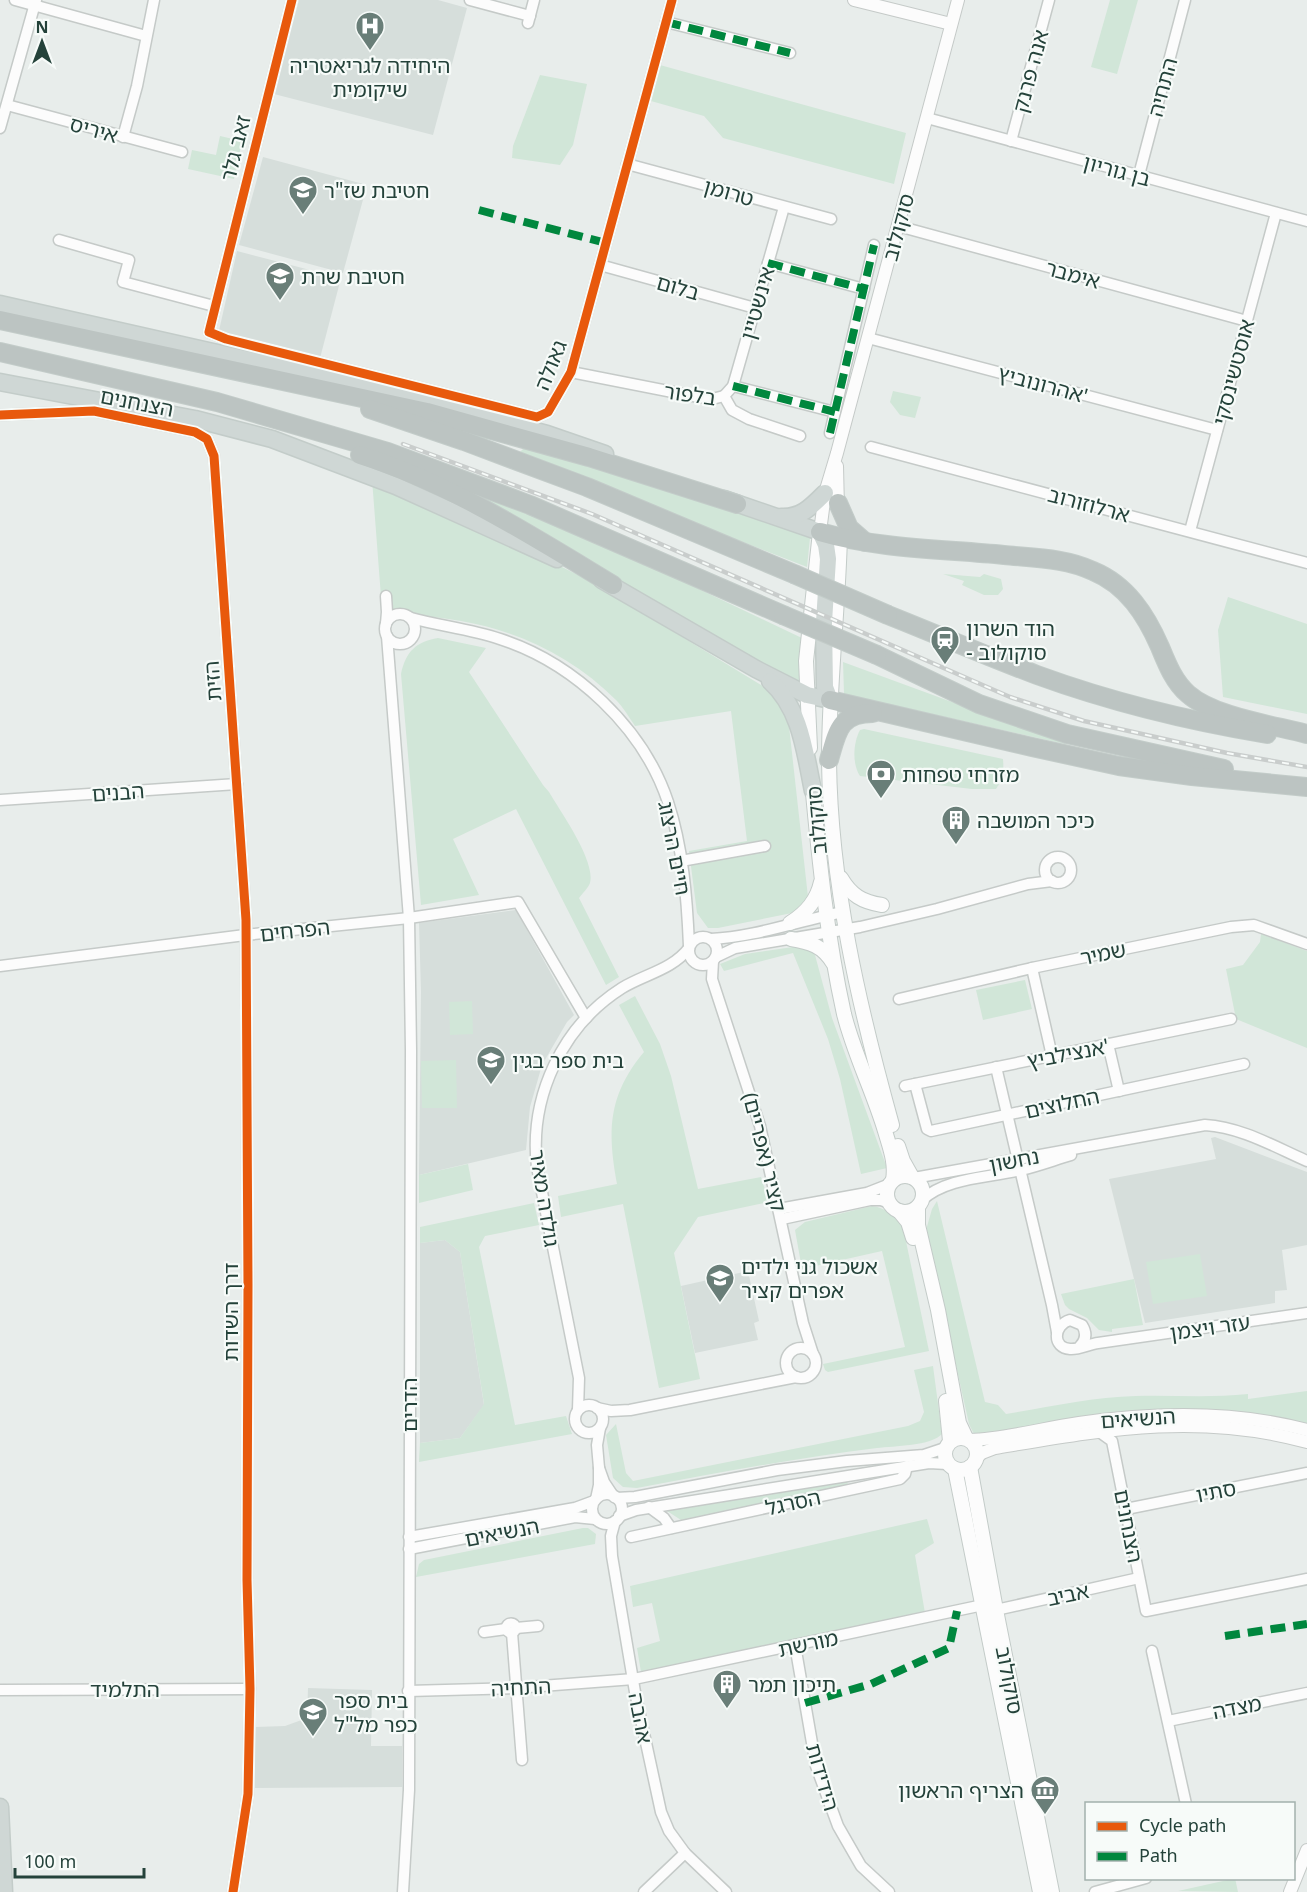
<svg xmlns="http://www.w3.org/2000/svg" width="1307" height="1892" font-family="'Noto Sans','Noto Sans Hebrew',sans-serif">
  <rect width="100%" height="100%" fill="#e8edeb"/>
  <!-- built -->
  <g fill="#d6dedb">
    <polygon points="299,0 438,0 467,8 433,135 274,94"/>
    <polygon points="263,157 367,185 343,273 239,245"/>
    <polygon points="237,251 341,278 319,362 218,335"/>
    <polygon points="516,910 574,1015 567,1022 542,1065 530,1107 526,1150 419,1175 421,992 419,923"/>
    <polygon points="1215,1137 1307,1172 1307,1245 1282,1250 1287,1290 1275,1291 1275,1303 1145,1323 1109,1179 1216,1159 1211,1138"/>
    <polygon points="445,1240 460,1252 484,1405 460,1438 420,1443 420,1243"/>
    <polygon points="748,1271 759,1321 754,1323 758,1340 695,1353 681,1286"/>
    <polygon points="308,1688 372,1690 371,1746 402,1746 402,1787 255,1788 255,1727 285,1726 307,1718"/>
  </g>
  <!-- green -->
  <g fill="#d1e6d8">
    <polygon points="1110,0 1138,0 1117,74 1091,67"/>
    <polygon points="660,65 906,133 894,184 723,138 704,116 651,101"/>
    <polygon points="540,75 587,84 573,145 560,165 512,158 513,146"/>
    <polygon points="220,136 242,141 234,179 188,169 192,150 216,155"/>
    <polygon points="893,391 921,397 915,418 900,415 890,402"/>
    <polygon points="525,447 643,478 810,538 807,567 518,454"/>
    <path d="M 372,479 L 452,512 L 592,582 L 761,685 L 779,699 L 788,717 L 808,897 L 807,906 L 802,911 L 718,928 L 708,928 L 697,913 L 689,851 L 747,841 L 731,711 L 635,726 C 629,717 623,707 616,700 C 574,658 519,631 461,621 C 440,617 418,616 397,613 L 383,623 Z"/>
    <polygon points="466,486 621,552 804,639 802,684 760,667 462,491"/>
    <polygon points="943,574 980,577 984,574 1001,579 1003,589 998,595 984,595 962,585 964,581"/>
    <polygon points="1228,597 1307,624 1307,714 1223,697 1218,630"/>
    <path d="M 438,638 L 486,648 L 469,672 L 543,785 L 549,792 C 560,811 596,861 590,883 C 588,888 582,894 579,898 L 619,977 L 606,985 L 516,809 L 453,839 L 479,895 L 421,905 L 401,674 C 406,651 416,642 438,638 Z"/>
    <polygon points="843,662 1069,745 844,694"/>
    <path d="M 864,729 L 1003,759 C 1004,771 1003,779 996,789 L 972,789 L 860,776 C 852,764 853,743 860,730 Z"/>
    <polygon points="1261,934 1307,951 1307,1048 1236,1019 1226,969 1243,965 1260,942"/>
    <polygon points="793,947 808,948 815,955 832,1018 887,1168 861,1174 840,1079 828,1039 793,953 724,971 720,964 745,954"/>
    <polygon points="1025,980 1032,1009 983,1020 976,990"/>
    <path d="M 635,996 L 660,1044 L 671,1076 L 698,1189 L 761,1177 L 769,1202 L 698,1217 L 674,1253 L 700,1379 L 659,1388 L 623,1204 L 561,1217 L 558,1196 L 617,1184 C 607,1131 608,1095 644,1052 L 619,1005 Z"/>
    <polygon points="472,1001 473,1034 450,1035 449,1002"/>
    <polygon points="456,1060 457,1108 422,1108 421,1061"/>
    <polygon points="468,1164 473,1190 419,1203 419,1175"/>
    <path d="M 937,1201 L 985,1402 L 998,1405 L 1006,1414 C 1049,1407 1092,1397 1136,1396 C 1173,1395 1210,1398 1248,1394 L 1248,1399 L 1307,1391 L 1307,1429 L 974,1434 L 969,1424 L 926,1230 L 932,1209 Z"/>
    <polygon points="534,1203 539,1225 485,1236 479,1247 515,1425 566,1416 572,1434 419,1462 420,1443 460,1438 484,1404 460,1252 445,1240 420,1243 420,1227"/>
    <path d="M 872,1206 C 884,1207 896,1216 903,1227 L 929,1351 L 828,1372 L 825,1370 L 823,1364 L 905,1347 L 882,1251 L 802,1269 L 795,1230 L 805,1222 Z"/>
    <polygon points="1200,1254 1207,1296 1153,1304 1146,1262"/>
    <polygon points="1134,1279 1143,1325 1112,1329 1112,1332 1099,1330 1087,1318 1069,1309 1065,1305 1061,1294"/>
    <path d="M 933,1366 L 942,1434 C 931,1446 894,1446 877,1448 C 796,1458 717,1473 637,1488 L 623,1487 L 613,1478 L 606,1435 L 616,1424 L 626,1473 L 633,1481 L 908,1426 L 920,1421 L 924,1412 L 914,1370 Z"/>
    <polygon points="847,1481 848,1485 681,1520 667,1511"/>
    <polygon points="927,1519 934,1543 915,1555 925,1613 641,1672 637,1648 660,1641 652,1603 633,1607 630,1586"/>
    <polygon points="583,1528 588,1528 596,1534 595,1544 416,1577 419,1564 424,1560"/>
    <polygon points="1235,1878 1238,1892 1178,1891 1232,1879"/>
  </g>
  <g fill="none" stroke-linecap="round" stroke-linejoin="round">
    <!-- minor casing -->
    <g stroke="#c5cac8" stroke-width="13">
      <g id="minor">
        <polyline points="15,0 146,36"/>
        <polyline points="292,0 209,332 226,339 537,417 548,412 571,372 672,0"/>
        <polyline points="470,0 530,16"/>
        <polyline points="666,22 790,53"/>
        <polyline points="528,23 534,0"/>
        <polyline points="7,105 182,152"/>
        <polyline points="927,118 1307,221"/>
        <polyline points="0,128 36,0"/>
        <polyline points="123,137 137,86 154,0"/>
        <polyline points="1011,141 1049,0"/>
        <polyline points="627,164 831,219"/>
        <polyline points="1139,175 1185,0"/>
        <polyline points="898,226 1247,321"/>
        <polyline points="59,240 129,260 123,282 214,306"/>
        <polyline points="768,263 864,289"/>
        <polyline points="600,265 755,308"/>
        <polyline points="868,338 1217,430"/>
        <polyline points="571,372 693,396 712,399 724,396 732,410 749,419 800,436"/>
        <polyline points="733,386 835,412"/>
        <polyline points="724,396 733,386 784,207"/>
        <polyline points="0,415 94,411 195,432 207,439 214,456 246,920 248,1285 247,1580 250,1689 248,1794 233,1892"/>
        <polyline points="830,433 874,245"/>
        <polyline points="871,447 1307,563"/>
        <polyline points="1190,531 1276,213"/>
        <polyline points="386,596 387,612 386,624"/>
        <circle cx="400" cy="629" r="15"/>
        <path d="M 411,618 C 440,626 471,629 500,639 C 574,663 643,727 668,802 C 683,848 687,897 689,946"/>
        <polyline points="387,636 409,918 411,1050 409,1790 403,1892"/>
        <polyline points="0,800 237,784"/>
        <circle cx="1058" cy="870" r="13"/>
        <polyline points="681,861 765,846"/>
        <circle cx="703" cy="951" r="14"/>
        <path d="M 711,939 C 756,937 800,920 844,912"/>
        <polyline points="716,957 735,948 860,927 937,909 1028,884 1052,881"/>
        <polyline points="713,961 712,979 760,1126 803,1323 813,1354"/>
        <polyline points="0,966 245,935 409,918 518,902 586,1018"/>
        <polyline points="1032,968 1052,1056"/>
        <polyline points="899,999 1032,968 1231,927 1254,925 1307,944"/>
        <polyline points="1108,1044 1119,1091"/>
        <polyline points="996,1067 1052,1305 1057,1332"/>
        <polyline points="915,1084 927,1129 931,1131 1244,1064"/>
        <polyline points="905,1086 1231,1019"/>
        <path d="M 914,1178 L 1205,1125 C 1241,1127 1275,1147 1307,1161"/>
        <path d="M 922,1200 C 947,1177 989,1178 1021,1170 C 1038,1166 1054,1160 1071,1155"/>
        <polyline points="779,1209 867,1193 890,1184"/>
        <polyline points="782,1219 870,1200 881,1200 890,1203"/>
        <path d="M 1080,1346 C 1086,1340 1087,1333 1082,1325 L 1070,1320 C 1053,1325 1052,1348 1070,1349 C 1078,1350 1090,1344 1098,1343 L 1307,1313"/>
        <circle cx="801" cy="1363" r="15"/>
        <circle cx="589" cy="1419" r="14"/>
        <polyline points="597,1408 611,1411 630,1410 796,1377"/>
        <path d="M 578,1410 L 579,1378 L 537,1167 C 529,1097 562,1026 622,988 C 645,974 672,970 689,948"/>
        <polyline points="1098,1431 1112,1441 1146,1611 1307,1579"/>
        <polyline points="599,1468 597,1445 600,1428"/>
        <circle cx="607" cy="1509" r="15"/>
        <polyline points="616,1498 635,1497 777,1470 847,1461 924,1455 945,1448"/>
        <polyline points="596,1499 599,1485 599,1468 604,1482 614,1497"/>
        <polyline points="649,1507 664,1518 671,1528"/>
        <polyline points="1126,1509 1307,1473"/>
        <polyline points="619,1516 636,1510 929,1463 947,1464"/>
        <polyline points="615,1521 611,1536 612,1556 635,1692 661,1812 669,1831 685,1853 726,1892"/>
        <polyline points="409,1537 575,1508 594,1501"/>
        <polyline points="631,1537 900,1479 905,1474 907,1466"/>
        <polyline points="409,1549 575,1517 595,1519"/>
        <polyline points="996,1610 1139,1578"/>
        <circle cx="511" cy="1628" r="4.5"/>
        <polyline points="516,1628 538,1626"/>
        <polyline points="484,1632 506,1629"/>
        <polyline points="512,1633 522,1760"/>
        <polyline points="795,1645 816,1766 838,1826 861,1866 889,1892"/>
        <polyline points="1152,1651 1186,1804"/>
        <polyline points="0,1690 250,1689"/>
        <polyline points="408,1691 515,1688 634,1679 983,1605"/>
        <polyline points="1168,1721 1307,1693"/>
        <polyline points="644,1892 685,1853"/>
        <polyline points="1095,1892 1146,1878"/>
      </g>
    </g>
    <!-- tertiary casing -->
    <g stroke="#c5cac8" stroke-width="14">
      <g id="tertiary">
        <polyline points="854,0 951,24"/>
        <polyline points="837,466 838,509"/>
        <polyline points="820,532 825,493 837,453 958,0"/>
        <path d="M 970,1440 C 1006,1439 1043,1428 1079,1423 C 1155,1412 1232,1410 1307,1430"/>
        <path d="M 976,1458 L 982,1453 L 995,1448 C 1104,1430 1197,1412 1307,1442"/>
        <polyline points="1290,1892 1307,1850"/>
      </g>
    </g>
    <!-- secondary casing -->
    <g stroke="#c3cbc8" stroke-width="16">
      <g id="secondary">
        <path d="M 840,537 C 838,611 829,685 829,759 C 830,883 859,1006 892,1125"/>
        <polyline points="810,748 806,661 820,532"/>
        <path d="M 812,782 C 819,860 827,937 844,1014 C 854,1054 873,1091 885,1131 C 890,1148 896,1163 893,1180"/>
        <path d="M 841,878 C 851,895 862,902 882,905"/>
        <path d="M 790,923 C 806,913 817,901 821,882"/>
        <path d="M 791,939 C 810,942 823,946 833,963"/>
        <polyline points="898,1146 903,1161 912,1177"/>
        <circle cx="905" cy="1194" r="18"/>
        <polyline points="918,1207 918,1225 938,1310 959,1423 966,1438"/>
        <polyline points="899,1211 908,1222 913,1238"/>
        <polyline points="946,1401 950,1441"/>
        <circle cx="961" cy="1454" r="16"/>
        <polyline points="970,1467 996,1610 1052,1892"/>
        <polyline points="955,1469 1040,1892"/>
      </g>
    </g>
    <!-- primary casing -->
    <g stroke="#c3ccc9" stroke-width="19">
      <g id="primary">
        <polyline points="0,304 355,384 547,434 605,454"/>
        <polyline points="0,382 195,419 272,439 396,486 557,559"/>
        <polyline points="724,499 820,532 826,545 828,559 824,622 825,687 830,700"/>
        <path d="M 781,517 C 801,518 811,507 825,493"/>
        <polyline points="602,580 756,669 807,695 830,700"/>
        <path d="M 770,681 C 801,709 805,752 813,791"/>
        <polyline points="0,1807 4,1892"/>
      </g>
    </g>
    <!-- motorway casing -->
    <g stroke="#c3ccc9" stroke-width="20">
      <g id="motorway">
        <polyline points="0,320 427,412 589,457 737,504"/>
        <polyline points="0,352 217,402 388,452 530,505 783,615"/>
        <polyline points="370,409 464,441 587,487 794,574"/>
        <path d="M 360,455 C 451,484 532,536 613,585"/>
        <polyline points="838,503 849,528 865,542"/>
        <path d="M 820,532 C 879,549 943,549 1004,555 C 1034,558 1066,558 1093,571 C 1127,585 1146,615 1160,647 C 1167,664 1174,682 1188,694 C 1214,717 1273,725 1307,734"/>
        <path d="M 888,615 C 938,635 987,656 1037,675 C 1111,702 1189,721 1267,734"/>
        <polyline points="877,655 979,704 1067,734 1224,769"/>
        <polyline points="830,700 1032,747 1119,766 1192,776 1307,787"/>
        <path d="M 829,760 C 837,732 839,713 873,713"/>
      </g>
    </g>
    <!-- minor -->
    <use href="#minor" stroke="#fcfcfc" stroke-width="10"/>
    <!-- tertiary -->
    <use href="#tertiary" stroke="#fcfcfc" stroke-width="12"/>
    <!-- secondary -->
    <use href="#secondary" stroke="#fcfcfc" stroke-width="14"/>
    <!-- primary -->
    <use href="#primary" stroke="#cfd7d5" stroke-width="16"/>
    <!-- motorway -->
    <use href="#motorway" stroke="#bcc4c2" stroke-width="18"/>
    <!-- rail casing -->
    <g stroke="#c9cdcc" stroke-width="4.5">
      <polyline id="rail" points="403,444 592,514 1010,697 1084,721 1227,753 1307,767"/>
    </g>
    <!-- rail -->
    <use href="#rail" stroke="#f7fbf9" stroke-width="2" stroke-dasharray="7" stroke-linecap="butt"/>
    <!-- motorway-bridge casing -->
    <g stroke="#c3ccc9" stroke-width="20" stroke-linecap="butt">
      <g id="motorway-bridge">
        <polyline points="794,574 888,615"/>
        <polyline points="783,615 877,655"/>
      </g>
    </g>
    <!-- motorway-bridge -->
    <use href="#motorway-bridge" stroke="#bcc4c2" stroke-width="18"/>
    <!-- quiet -->
    <g stroke="#00873e" stroke-width="8" stroke-dasharray="15 8" stroke-linecap="butt">
      <polyline points="666,22 790,53"/>
      <polyline points="479,210 606,243"/>
      <polyline points="768,263 864,289"/>
      <polyline points="733,386 835,412"/>
      <polyline points="830,433 874,245"/>
      <polyline points="1225,1636 1307,1624"/>
      <polyline points="805,1703 871,1684 949,1648 957,1611"/>
    </g>
    <!-- cycleway casing -->
    <g stroke="#f7fbf9" stroke-width="13">
      <g id="cycleway">
        <polyline points="292,0 209,332 226,339 537,417 548,412 571,372 672,0"/>
        <polyline points="0,415 94,411 195,432 207,439 214,456 246,920 248,1285 247,1580 250,1689 248,1794 233,1892"/>
      </g>
    </g>
    <!-- cycleway -->
    <use href="#cycleway" stroke="#e8590c" stroke-width="9"/>
  </g>
  <!-- icons -->
  <defs>
    <g id="hospital-pin" transform="scale(1.5)"><path d="M0 17L-7.5 6A9.5 9.5 0 1 1 7.5 6Z" fill="#697e78" stroke="#f7fbf9"/><path d="M-5-5h3v3.5h4V-5h3V5h-3V1.5h-4V5h-3Z" fill="#fff"/></g>
    <g id="school-pin" transform="scale(1.5)"><path d="M0 17L-7.5 6A9.5 9.5 0 1 1 7.5 6Z" fill="#697e78" stroke="#f7fbf9"/><path d="M0-5L7-2L0 1L-7-2ZM-4 1L0 2.5L4 1V4Q0 6-4 4Z" fill="#fff"/></g>
    <g id="station-pin" transform="scale(1.5)"><path d="M0 17L-7.5 6A9.5 9.5 0 1 1 7.5 6Z" fill="#697e78" stroke="#f7fbf9"/><path d="M-3-6H3Q5-6 5-4V2Q5 4 3 4L4.5 6H3L1.5 4h-3L-3 6H-4.5L-3 4Q-5 4-5 2V-4Q-5-6-3-6ZM-3.5-4v3h7v-3ZM-3.5 1v1.5H-2V1ZM2 1v1.5H3.5V1Z" fill="#fff"/></g>
    <g id="bank-pin" transform="scale(1.5)"><path d="M0 17L-7.5 6A9.5 9.5 0 1 1 7.5 6Z" fill="#697e78" stroke="#f7fbf9"/><path d="M-6-4H6V4H-6ZM0-2.3a2.3 2.3 0 1 0 0 4.6a2.3 2.3 0 1 0 0-4.6Z" fill="#fff"/></g>
    <g id="building-pin" transform="scale(1.5)"><path d="M0 17L-7.5 6A9.5 9.5 0 1 1 7.5 6Z" fill="#697e78" stroke="#f7fbf9"/><path d="M-4-6H4V6H1V3H-1V6H-4ZM-2.5-4.3h1.7v1.8h-1.7ZM.8-4.3h1.7v1.8H.8ZM-2.5-1h1.7V.8h-1.7ZM.8-1h1.7V.8H.8Z" fill="#fff"/></g>
    <g id="museum-pin" transform="scale(1.5)"><path d="M0 17L-7.5 6A9.5 9.5 0 1 1 7.5 6Z" fill="#697e78" stroke="#f7fbf9"/><path d="M0-6L6-3V-2H-6V-3ZM-5-1h2V3h-2ZM-1-1h2V3h-2ZM3-1h2V3H3ZM-6 4H6V6H-6Z" fill="#fff"/></g>
  </defs>
  <g fill-rule="evenodd">
    <use href="#hospital-pin" x="370" y="26"/>
    <use href="#school-pin" x="303" y="190"/>
    <use href="#school-pin" x="280" y="276"/>
    <use href="#station-pin" x="945" y="640"/>
    <use href="#bank-pin" x="881" y="774"/>
    <use href="#building-pin" x="956" y="820"/>
    <use href="#school-pin" x="491" y="1060"/>
    <use href="#school-pin" x="720" y="1278"/>
    <use href="#building-pin" x="727" y="1684"/>
    <use href="#school-pin" x="313" y="1712"/>
    <use href="#museum-pin" x="1045" y="1790"/>
  </g>
  <g text-anchor="middle" dominant-baseline="central" stroke-width="4.5" stroke-linejoin="round" paint-order="stroke">
    <!-- poi labels -->
    <g font-size="21" fill="#24423a" stroke="#f7fbf9" text-anchor="start">
      <text x="370" y="65" text-anchor="middle">היחידה לגריאטריה<tspan x="370" dy="24">שיקומית</tspan></text>
      <text x="324" y="190">חטיבת שז"ר</text>
      <text x="301" y="276">חטיבת שרת</text>
      <text x="966" y="628">הוד השרון<tspan x="966" dy="24">- סוקולוב</tspan></text>
      <text x="902" y="774">מזרחי טפחות</text>
      <text x="977" y="820">כיכר המושבה</text>
      <text x="512" y="1060">בית ספר בגין</text>
      <text x="741" y="1266">אשכול גני ילדים<tspan x="741" dy="24">אפרים קציר</tspan></text>
      <text x="748" y="1684">תיכון תמר</text>
      <text x="334" y="1700">בית ספר<tspan x="334" dy="24">כפר מל"ל</tspan></text>
      <text x="1024" y="1790" text-anchor="end">הצריף הראשון</text>
    </g>
    <!-- street labels -->
    <g font-size="21" fill="#24423a" stroke="#f7fbf9">
      <text transform="translate(1030 71) rotate(-75)">אנה פרנק</text>
      <text transform="translate(1162 87) rotate(-75)">התחיה</text>
      <text transform="translate(94 129) rotate(15)">איריס</text>
      <text transform="translate(235 148) rotate(-76)">זאב גלר</text>
      <text transform="translate(1117 170) rotate(15)">בן גוריון</text>
      <text transform="translate(729 192) rotate(16)">טרומן</text>
      <text transform="translate(898 227) rotate(-75)">סוקולוב</text>
      <text transform="translate(1073 274) rotate(15)">אימבר</text>
      <text transform="translate(678 287) rotate(16)">בלום</text>
      <text transform="translate(757 303) rotate(-74)">אינשטיין</text>
      <text transform="translate(550 365) rotate(-68)">גאולה</text>
      <text transform="translate(1233 372) rotate(-75)">אוסטשינסקי</text>
      <text transform="translate(1043 384) rotate(15)">אהרונוביץ'</text>
      <text transform="translate(690 394) rotate(8)">בלפור</text>
      <text transform="translate(137 402) rotate(11)">הצנחנים</text>
      <text transform="translate(1089 504) rotate(15)">ארלוזורוב</text>
      <text transform="translate(212 681) rotate(-94)">הזית</text>
      <text transform="translate(118 792) rotate(-4)">הבנים</text>
      <text transform="translate(816 820) rotate(-95)">סוקולוב</text>
      <text transform="translate(675 848) rotate(79)">חיים הרצוג</text>
      <text transform="translate(295 930) rotate(-6)">הפרחים</text>
      <text transform="translate(1103 953) rotate(-12)">שמיר</text>
      <text transform="translate(1068 1053) rotate(-11)">אנצילביץ'</text>
      <text transform="translate(1062 1103) rotate(-12)">החלוצים</text>
      <text transform="translate(765 1152) rotate(76)">קציר (אפריים)</text>
      <text transform="translate(1014 1160) rotate(-11)">נחשון</text>
      <text transform="translate(545 1198) rotate(81)">גולדה מאיר</text>
      <text transform="translate(230 1312) rotate(-90)">דרך השדות</text>
      <text transform="translate(1210 1327) rotate(-8)">עזר ויצמן</text>
      <text transform="translate(409 1405) rotate(-90)">הדרים</text>
      <text transform="translate(1138 1418) rotate(-4)">הנשיאים</text>
      <text transform="translate(1216 1491) rotate(-11)">סתיו</text>
      <text transform="translate(793 1502) rotate(-12)">הסרגל</text>
      <text transform="translate(1129 1526) rotate(79)">הצנחנים</text>
      <text transform="translate(502 1532) rotate(-11)">הנשיאים</text>
      <text transform="translate(1068 1594) rotate(-12)">אביב</text>
      <text transform="translate(808 1643) rotate(-12)">מורשת</text>
      <text transform="translate(1010 1680) rotate(79)">סוקולוב</text>
      <text transform="translate(521 1687) rotate(-3)">התחיה</text>
      <text x="125" y="1689">התלמיד</text>
      <text transform="translate(1237 1707) rotate(-11)">מצדה</text>
      <text transform="translate(641 1718) rotate(79)">אהבה</text>
      <text transform="translate(823 1777) rotate(74)">הידידות</text>
    </g>
  </g>
  <!-- legend -->
  <rect x="1085" y="1802" width="210" height="78" fill="#f7fbf9" stroke="#a3b1ad" stroke-width="1.5"/>
  <rect x="1097" y="1822" width="30" height="9" fill="#e8590c" stroke="#a3b1ad" stroke-width="1.5"/>
  <text x="1139" y="1832" font-size="18" fill="#24423a">Cycle path</text>
  <rect x="1097" y="1852" width="30" height="9" fill="#00873e" stroke="#a3b1ad" stroke-width="1.5"/>
  <text x="1139" y="1862" font-size="18" fill="#24423a">Path</text>
  <!-- north arrow -->
  <g transform="translate(42 42)" stroke="#f7fbf9" stroke-width="4.5" paint-order="stroke">
  <path d="M0-4.5L10 22L0 15L-10 22Z" fill="#24423a"/>
  <text y="-9" font-size="16" font-weight="bold" text-anchor="middle" fill="#24423a">N</text>
  </g>
  <!-- scale -->
  <path d="M15 1868v9h129v-9" fill="none" stroke="#24423a" stroke-width="3"/>
  <text x="24" y="1868" font-size="18" fill="#24423a" stroke="#f7fbf9" stroke-width="4.5" paint-order="stroke">100 m</text>
</svg>
